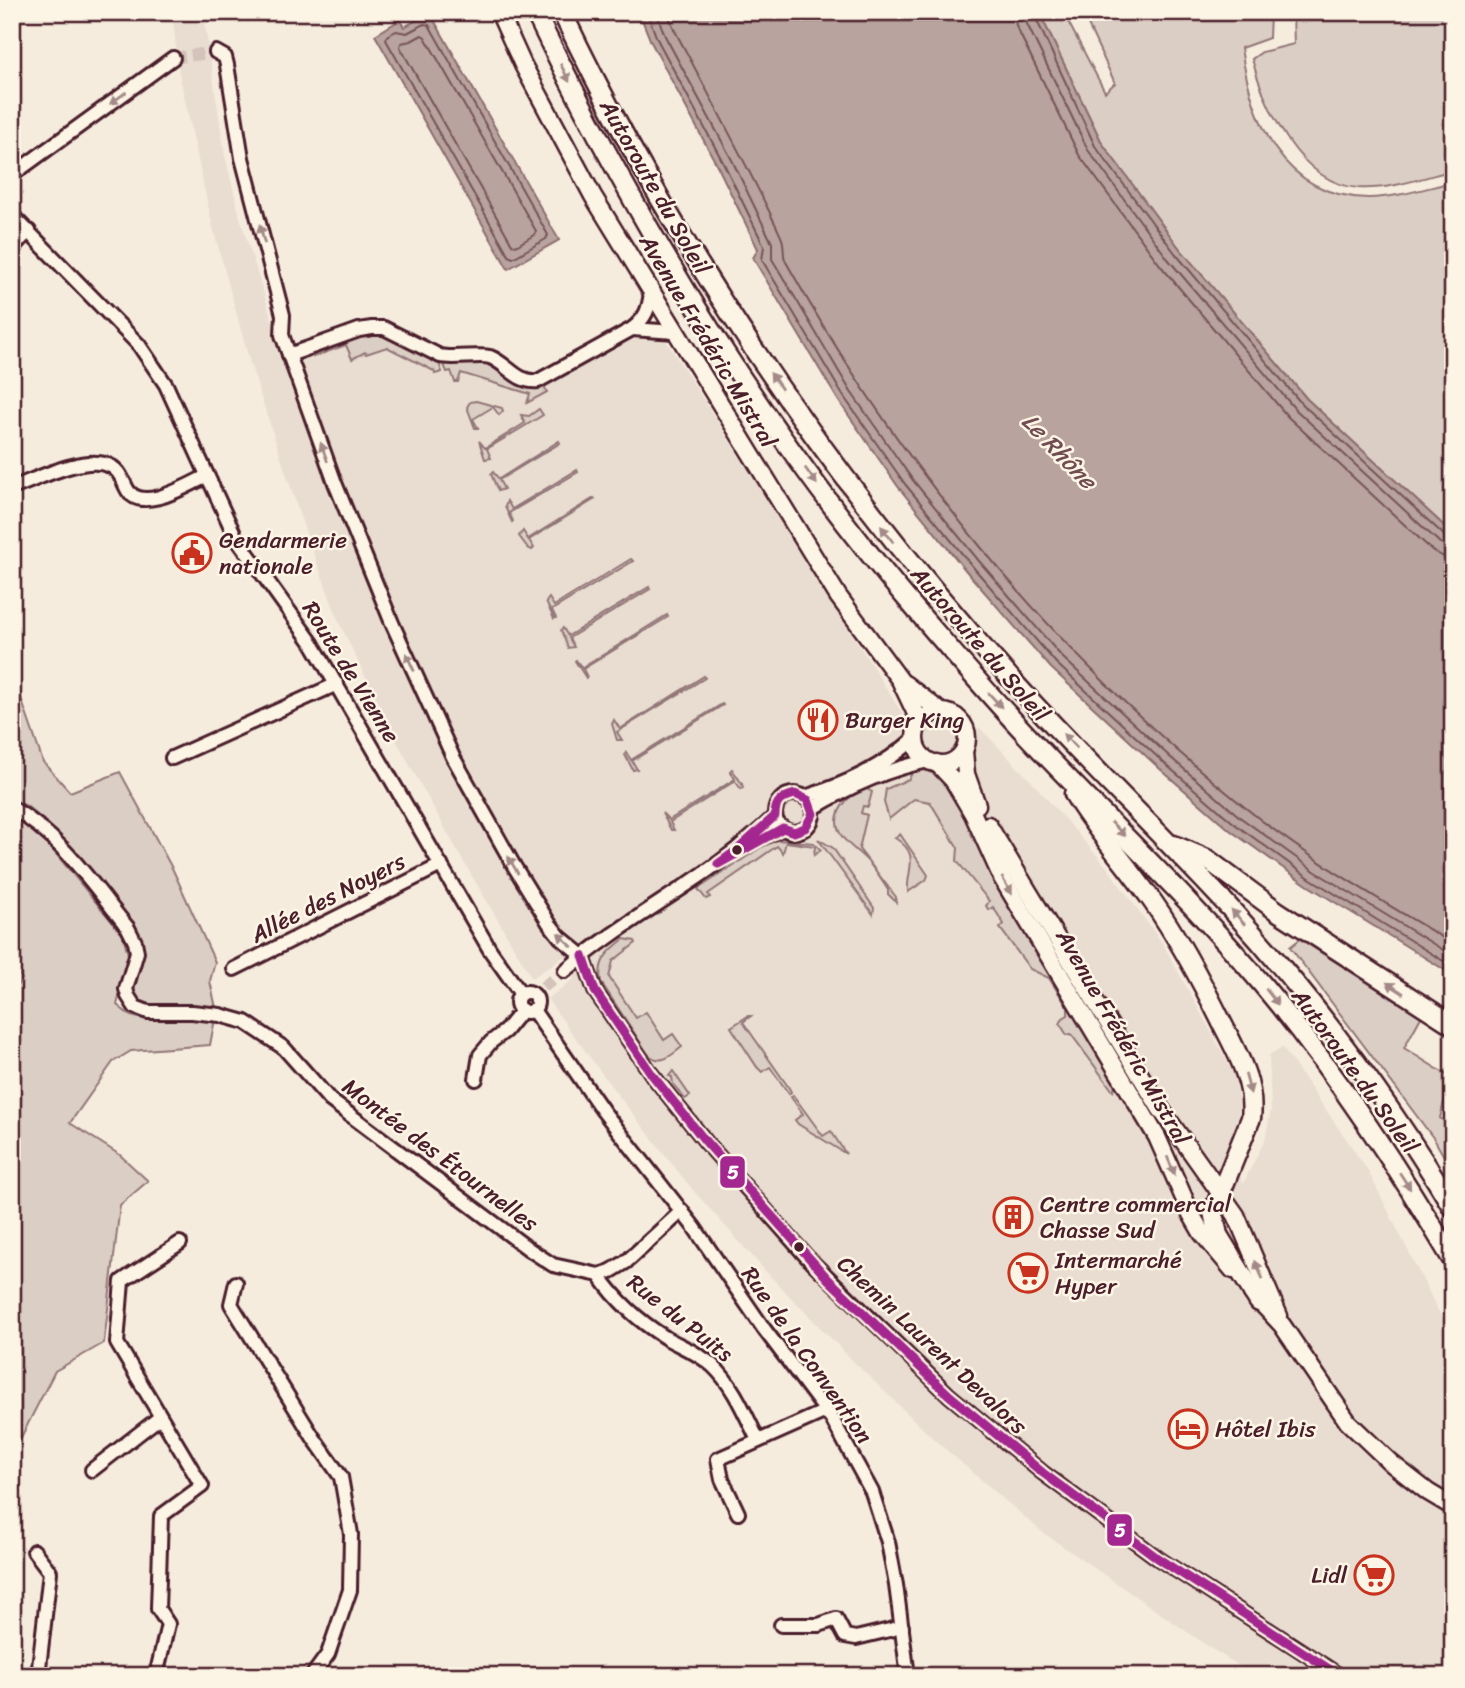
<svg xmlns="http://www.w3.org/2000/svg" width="1465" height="1688" font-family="Sriracha,sans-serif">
  <rect width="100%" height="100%" fill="#f5ecde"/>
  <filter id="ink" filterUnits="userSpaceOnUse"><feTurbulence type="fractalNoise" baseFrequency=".0143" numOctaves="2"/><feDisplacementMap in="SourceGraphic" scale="14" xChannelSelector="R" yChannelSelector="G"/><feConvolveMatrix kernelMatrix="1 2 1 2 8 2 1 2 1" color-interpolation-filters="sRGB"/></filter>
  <g filter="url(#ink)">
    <!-- built -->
    <g fill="#e8ddd0">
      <polygon points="172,12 203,12 225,156 241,221 287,368 302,361 311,353 366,332 405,343 446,363 483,362 496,368 513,382 529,387 544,386 636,338 651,337 667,342 907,721 980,728 1033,783 1106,866 1163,944 1234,1074 1240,1106 1237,1124 1229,1147 1243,1184 1265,1140 1271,1110 1269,1055 1282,1047 1367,1169 1453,1340 1453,1676 1256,1676 1215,1651 1042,1532 937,1442 855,1363 769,1275 692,1189 611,1086 547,999 574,979 565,956 532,978 462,859 397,742 339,622 303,525 250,363 212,224 179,72"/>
      <polygon points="1450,1083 1453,1085 1453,1128 1440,1119"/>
    </g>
    <!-- green -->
    <g fill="#dbcec4" stroke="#927678" stroke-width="2">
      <path d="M 1039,12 L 1063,12 L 1105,92 L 1115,83 L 1082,12 L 1270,12 L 1269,38 L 1241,48 C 1252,121 1281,196 1368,198 C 1396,198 1426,188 1453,182 L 1453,534 L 1307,399 L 1180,249 L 1102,143 Z"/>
      <path d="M 1280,12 L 1453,12 L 1453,170 C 1422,178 1390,190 1358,188 C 1300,183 1265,108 1252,59 L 1262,52 L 1294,44 L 1293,14 Z"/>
      <polygon points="378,331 438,360 442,372 435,374 434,371 387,347 366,354 365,352 352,359 346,345 313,357 313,352 366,332"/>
      <polygon points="443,362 490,363 519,385 544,386 547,392 527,403 530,394 461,373 458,382 455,382 451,371 447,372"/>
      <polygon points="476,401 502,408 503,411 499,415 493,407 473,419 478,428 475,428 467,407 470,402"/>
      <polygon points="539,409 543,415 487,449 491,458 485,459 479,441 485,448 525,423 521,415 529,416"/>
      <polygon points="559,441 560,443 499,480 504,489 498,491 491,474 493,472 499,479"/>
      <polygon points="577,470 578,472 509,513 513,521 512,522 505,507 507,501 512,509"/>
      <polygon points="594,498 595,499 529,540 534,548 532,550 528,548 519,536 523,531 528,539"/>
      <polygon points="631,559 633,561 552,610 556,618 554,619 546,602 549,598 554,606"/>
      <polygon points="649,587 650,589 569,638 574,647 568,648 561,630 563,628 568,636"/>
      <polygon points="667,615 668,617 583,669 587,677 586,678 575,661 576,660 582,668"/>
      <path d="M 12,672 L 43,762 L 70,792 L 120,772 L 173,870 L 215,962 L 210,981 L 216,1008 L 141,1005 L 132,993 C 136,960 149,956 131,921 L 50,826 L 27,806 L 12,799 Z"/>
      <polygon points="704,676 705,678 617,732 622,740 617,740 612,724 614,720 620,729"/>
      <polygon points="722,704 723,705 632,761 637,769 633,770 625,755 626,752 631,760"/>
      <polygon points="732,769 742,784 743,788 741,789 735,781 670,822 674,830 671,830 662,813 669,820 735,779 730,771"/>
      <polygon points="924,770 940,776 947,783 979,844 998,885 1116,1081 1113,1091 1071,1034 1067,1035 1060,1024 1063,1018 1068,1015 1068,1008 1049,978 1030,969 1000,928 1004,924 993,907 989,910 986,906 989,901 957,861 958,848 930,802 914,799 889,819 884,802 886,789 909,779 913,771"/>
      <path d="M 865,788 L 872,792 L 868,807 L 863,806 L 861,813 L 867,815 L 859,849 L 896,897 L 896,902 L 888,894 L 888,890 C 882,881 876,871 869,863 C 861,853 848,846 841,835 C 829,815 847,795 865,788 Z"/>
      <polygon points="12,815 29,824 43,838 123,935 129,958 117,1005 131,1016 148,1020 215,1019 210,1045 131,1051 113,1062 70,1123 120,1155 148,1181 120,1205 104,1343 55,1371 12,1455 12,992 22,979 12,964"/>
      <path d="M 900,834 L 928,875 L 926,880 L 908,892 C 906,869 922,855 895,838 Z"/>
      <polygon points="818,839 833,848 874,908 873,914"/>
      <polygon points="778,840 814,843 821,850 814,855 815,846 786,842 783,853 777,846 708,894 710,897 706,899 698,889 769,842"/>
      <path d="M 624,939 L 635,941 L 636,943 L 613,961 L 609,977 L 636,1018 L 646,1012 L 664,1040 L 673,1034 L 682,1047 C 670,1056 661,1066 648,1054 L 601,982 C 597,961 608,951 624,939 Z"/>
      <polygon points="1300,939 1421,1017 1404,1048 1450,1077 1440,1118 1453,1128 1453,1172 1434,1139 1290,947"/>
      <polygon points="748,1016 751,1016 743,1022 789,1088 791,1092 789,1094 770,1067 762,1072 757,1067 731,1027"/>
      <polygon points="673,1071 690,1096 685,1099 673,1084 672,1077 669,1076"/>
      <polygon points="793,1095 823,1136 831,1131 846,1154 798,1124 795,1120 803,1114 791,1097"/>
    </g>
    <!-- water -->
    <g fill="#b8a39e" stroke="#8c6e70" stroke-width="2">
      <polygon points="639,12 1039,12 1102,143 1180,249 1307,399 1453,534 1453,975 1307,885 1231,831 1159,768 1051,668 967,572 899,488 838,400 753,258 758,249 718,167 651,42"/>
      <polygon points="430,13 559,240 508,269 375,35 400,20 404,27"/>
    </g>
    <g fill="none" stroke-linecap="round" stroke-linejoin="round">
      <!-- shore -->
      <g stroke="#765459" stroke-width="2">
        <polyline points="647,12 657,39 724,164 764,246 762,260 844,397 905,484 973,567 1056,663 1164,763 1236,825 1311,879 1453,967"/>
        <polyline points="656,12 665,36 732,160 772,243 772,259 790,289 851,392 912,479 979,561 1062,657 1170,757 1241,818 1316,872 1453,956"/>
        <path d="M 667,12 L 675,31 C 707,91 739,150 769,211 C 773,220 778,229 782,239 C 785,247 782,255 786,262 C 903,472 1059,659 1247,809 C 1311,861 1383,901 1453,944"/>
        <polyline points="1014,12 1016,26 1079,155 1160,265 1288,417 1433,551 1442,556 1453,558"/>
        <polyline points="1024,12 1026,22 1088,150 1168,259 1295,409 1440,543 1453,547"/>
        <polyline points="1033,12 1095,146 1175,253 1301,403 1445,536 1453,538"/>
        <polygon points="424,24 429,25 548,235 546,239 513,258 509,256 386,40 387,36 396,31 407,33"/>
        <polygon points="422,35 425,37 536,231 534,235 516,246 512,244 400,47 401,43 411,41"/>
      </g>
      <!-- minor-tunnel -->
      <g stroke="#d3c3ba" stroke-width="12" stroke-dasharray="12 6" stroke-linecap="butt">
        <polyline points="173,58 216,52"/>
        <polyline points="543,987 565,971"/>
      </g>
      <!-- minor casing -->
      <g stroke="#4a1f2b" stroke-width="18">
        <g id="minor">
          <polyline points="216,52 225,57 227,65 242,158 283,315 282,335 335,483 392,623 453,757 514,866 549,923 560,937 583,956 595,991 653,1076 706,1142 807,1257 949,1395 1043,1473 1159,1559 1340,1676"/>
          <polyline points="12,175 173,58"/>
          <polyline points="12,215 139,345 166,385 235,536 312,643 490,950 521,994"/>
          <polyline points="12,248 29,231"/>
          <polyline points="632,329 675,332"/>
          <path d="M 289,355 L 359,330 L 372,328 L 384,328 L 440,356 C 453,359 481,354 490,357 C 508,364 516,383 538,381 L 632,329 C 646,318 649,309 651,292"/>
          <path d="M 12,488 C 37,479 80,457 105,464 C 117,467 121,476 126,487 C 138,516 188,485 207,476"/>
          <polyline points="172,758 337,684"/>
          <circle cx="794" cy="813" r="19"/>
          <path d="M 805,797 C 846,784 883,767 915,738"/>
          <path d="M 12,808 C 61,836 93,885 128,928 L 135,942 L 137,952 L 126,989 L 128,996 L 135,1007 L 148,1012 L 192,1012 L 220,1015 L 245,1022 L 284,1048 L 330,1100 L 530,1250 L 553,1265 L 599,1275 L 611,1271 L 626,1262 L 682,1211"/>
          <path d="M 812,809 C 848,787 888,769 928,761"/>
          <polyline points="751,843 783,828"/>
          <polyline points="234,969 441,865"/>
          <path d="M 565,971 C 631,914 713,877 775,816"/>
          <circle cx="527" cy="1002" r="10"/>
          <polyline points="533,1010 603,1111 694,1227 764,1329 832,1419 872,1492 888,1542 896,1585 908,1676"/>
          <polyline points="476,1079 480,1055 491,1042 505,1031 522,1010"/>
          <path d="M 599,1275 C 616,1300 640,1322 666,1338 C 682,1347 699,1353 713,1366 C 734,1386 745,1414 758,1440"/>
          <polyline points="236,1283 231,1304 313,1437 341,1477 351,1534 350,1590 328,1654 312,1676"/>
          <polyline points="92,1470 159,1418"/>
          <polyline points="738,1513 722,1479 718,1459 826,1411"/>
          <polyline points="34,1551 50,1572 38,1676"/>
          <polyline points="781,1625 819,1625 836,1619 845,1636 856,1638 902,1627"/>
          <polyline points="156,1676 168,1624 158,1609 161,1516 202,1486 117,1343 122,1281 180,1243"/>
        </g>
      </g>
      <!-- major casing -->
      <g stroke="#4a1f2b" stroke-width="21">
        <g id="major">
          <polyline points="499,12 523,65 593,196 838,596 900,680 920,722"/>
          <polyline points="905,684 940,711"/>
          <circle cx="941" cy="738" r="26"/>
          <polyline points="964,751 966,774 977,805"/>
          <polyline points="937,763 953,780 973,814 1002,878 1157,1137 1191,1214 1202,1233 1233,1270"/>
          <polyline points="988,825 1160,1108 1236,1215 1279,1316"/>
          <polyline points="1252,1293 1282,1325 1348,1422 1391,1463 1428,1492 1453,1507"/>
        </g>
      </g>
      <!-- highway casing -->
      <g stroke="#4a1f2b" stroke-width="23">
        <g id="highway">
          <path d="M 535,12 C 638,225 762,431 917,611 C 956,656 995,702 1036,745 C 1112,825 1191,900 1262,984 C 1334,1070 1396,1164 1453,1261"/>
          <path d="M 562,12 C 679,259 837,487 1020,689 C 1088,764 1161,833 1229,907 C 1313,999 1389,1101 1453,1208"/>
          <path d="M 1074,794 C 1097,832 1127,865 1153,902 C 1181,942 1203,984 1224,1027 C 1239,1056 1255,1085 1251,1118 L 1213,1212 L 1218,1235 L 1259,1302"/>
          <polyline points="1174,845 1207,859 1277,911 1453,1025"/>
        </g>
      </g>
      <!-- minor -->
      <use href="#minor" stroke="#fcf5e5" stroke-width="12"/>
      <!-- major -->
      <use href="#major" stroke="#fcf5e5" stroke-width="16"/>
      <!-- highway -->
      <use href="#highway" stroke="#fcf5e5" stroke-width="18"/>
      <!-- bus-1 casing -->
      <g stroke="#fcf5e5" stroke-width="14">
        <g id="bus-1">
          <path d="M 795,794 L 808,800 L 813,814 L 805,828 L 794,832 L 783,828 L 718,864 L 736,851 L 775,816 C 775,801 781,798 795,794 Z"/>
          <polyline points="583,956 595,991 653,1076 706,1142 828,1279 949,1395 1043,1473 1159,1559 1340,1676"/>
        </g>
      </g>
      <!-- bus-1 -->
      <use href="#bus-1" stroke="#a4268f" stroke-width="9"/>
    </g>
    <!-- one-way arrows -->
    <defs><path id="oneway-solid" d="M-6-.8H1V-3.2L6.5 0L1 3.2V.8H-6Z" transform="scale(1.75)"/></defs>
    <g fill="#a38a88">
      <use href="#oneway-solid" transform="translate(565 73) rotate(63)"/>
      <use href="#oneway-solid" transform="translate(118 98) rotate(144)"/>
      <use href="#oneway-solid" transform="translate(262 234) rotate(-105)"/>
      <use href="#oneway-solid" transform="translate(776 381) rotate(-125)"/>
      <use href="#oneway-solid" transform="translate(324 452) rotate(-110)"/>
      <use href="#oneway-solid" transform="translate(811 476) rotate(54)"/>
      <use href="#oneway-solid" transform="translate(887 534) rotate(-128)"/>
      <use href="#oneway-solid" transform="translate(410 662) rotate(-115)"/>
      <use href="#oneway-solid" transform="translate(995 700) rotate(48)"/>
      <use href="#oneway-solid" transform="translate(1070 741) rotate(-134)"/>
      <use href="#oneway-solid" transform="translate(1118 829) rotate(46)"/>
      <use href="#oneway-solid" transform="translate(513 865) rotate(-120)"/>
      <use href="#oneway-solid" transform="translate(1007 886) rotate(60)"/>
      <use href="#oneway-solid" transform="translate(1238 917) rotate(-131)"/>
      <use href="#oneway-solid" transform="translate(565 940) rotate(-137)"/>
      <use href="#oneway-solid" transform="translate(1395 988) rotate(-147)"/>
      <use href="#oneway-solid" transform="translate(1272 997) rotate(52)"/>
      <use href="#oneway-solid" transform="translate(1248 1084) rotate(75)"/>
      <use href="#oneway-solid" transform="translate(1171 1166) rotate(68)"/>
      <use href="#oneway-solid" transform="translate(1405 1181) rotate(57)"/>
      <use href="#oneway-solid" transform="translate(1259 1270) rotate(-113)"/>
    </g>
  </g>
  <!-- icons -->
  <defs>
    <g id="civic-ring" transform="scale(2.0125)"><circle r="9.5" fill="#fcf5e5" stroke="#c8321e" stroke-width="1.5"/><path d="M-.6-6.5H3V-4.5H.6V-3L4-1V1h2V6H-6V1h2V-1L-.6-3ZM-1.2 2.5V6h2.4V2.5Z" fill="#c8321e"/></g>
    <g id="restaurant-ring" transform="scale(2.0125)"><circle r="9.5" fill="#fcf5e5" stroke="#c8321e" stroke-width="1.5"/><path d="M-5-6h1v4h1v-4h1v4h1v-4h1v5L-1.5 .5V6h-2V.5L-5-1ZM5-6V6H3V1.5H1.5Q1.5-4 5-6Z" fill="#c8321e"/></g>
    <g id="building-ring" transform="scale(2.0125)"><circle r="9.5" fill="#fcf5e5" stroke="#c8321e" stroke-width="1.5"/><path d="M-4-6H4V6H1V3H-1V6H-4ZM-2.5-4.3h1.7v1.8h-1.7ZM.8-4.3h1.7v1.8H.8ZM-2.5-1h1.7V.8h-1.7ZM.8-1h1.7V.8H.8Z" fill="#c8321e"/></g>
    <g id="supermarket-ring" transform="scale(2.0125)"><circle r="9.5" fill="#fcf5e5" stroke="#c8321e" stroke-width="1.5"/><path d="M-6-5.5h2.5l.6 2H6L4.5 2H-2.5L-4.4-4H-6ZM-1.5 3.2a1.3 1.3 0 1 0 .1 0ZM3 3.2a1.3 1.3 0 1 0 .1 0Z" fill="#c8321e"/></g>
    <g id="hotel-ring" transform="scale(2.0125)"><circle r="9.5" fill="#fcf5e5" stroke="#c8321e" stroke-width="1.5"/><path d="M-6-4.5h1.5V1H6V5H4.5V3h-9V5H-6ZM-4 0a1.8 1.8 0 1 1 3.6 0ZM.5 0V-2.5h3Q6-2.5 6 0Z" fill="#c8321e"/></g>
  </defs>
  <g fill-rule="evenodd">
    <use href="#civic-ring" x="192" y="553"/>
    <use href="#restaurant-ring" x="818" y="720"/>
    <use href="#building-ring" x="1013" y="1217"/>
    <use href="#supermarket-ring" x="1028" y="1273"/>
    <use href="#hotel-ring" x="1188" y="1429"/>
    <use href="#supermarket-ring" x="1374" y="1575"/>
  </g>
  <!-- markers -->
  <g fill="#4a1f2b" stroke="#fcf5e5" stroke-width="2.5">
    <circle cx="737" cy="850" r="6"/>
    <circle cx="799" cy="1247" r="6"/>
  </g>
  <g text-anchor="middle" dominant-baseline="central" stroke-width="5" stroke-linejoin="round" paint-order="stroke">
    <!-- street labels -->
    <g font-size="23" fill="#4a1f2b" stroke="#fcf5e5">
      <text transform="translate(655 187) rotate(60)">Autoroute du Soleil</text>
      <text transform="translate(708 341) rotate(59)">Avenue Frédéric Mistral</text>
      <text transform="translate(980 644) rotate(49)">Autoroute du Soleil</text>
      <text transform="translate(351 672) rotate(58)">Route de Vienne</text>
      <text transform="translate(328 898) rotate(-27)">Allée des Noyers</text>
      <text transform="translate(1123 1037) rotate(60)">Avenue Frédéric Mistral</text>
      <text transform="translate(1355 1071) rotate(54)">Autoroute du Soleil</text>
      <text transform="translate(440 1155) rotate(37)">Montée des Étournelles</text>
      <text transform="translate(680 1318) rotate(38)">Rue du Puits</text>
      <text transform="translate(932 1345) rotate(43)">Chemin Laurent Devalors</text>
      <text transform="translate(807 1355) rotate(55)">Rue de la Convention</text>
    </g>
    <!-- poi labels -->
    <g font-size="23" fill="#4a1f2b" stroke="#fcf5e5" text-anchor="start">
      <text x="219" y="540">Gendarmerie<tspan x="219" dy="26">nationale</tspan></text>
      <text x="845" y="720">Burger King</text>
      <text x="1040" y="1204">Centre commercial<tspan x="1040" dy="26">Chasse Sud</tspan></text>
      <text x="1055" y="1260">Intermarché<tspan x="1055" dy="26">Hyper</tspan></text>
      <text x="1215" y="1429">Hôtel Ibis</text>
      <text x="1347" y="1575" text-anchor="end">Lidl</text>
    </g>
    <!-- water labels -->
    <g font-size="24" font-style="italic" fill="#704d53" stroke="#fcf5e5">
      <text transform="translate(1059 451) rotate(46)">Le Rhône</text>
    </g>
  </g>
  <g stroke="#fcf5e5" stroke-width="2.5">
    <rect x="719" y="1155" width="27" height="34" rx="7" fill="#a4268f"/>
    <rect x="1106" y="1513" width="27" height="34" rx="7" fill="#a4268f"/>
  </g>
  <g font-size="19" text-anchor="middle" font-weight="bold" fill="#fff">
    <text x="733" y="1179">5</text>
    <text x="1120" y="1537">5</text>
  </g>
  <!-- margin -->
  <rect width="1465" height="1688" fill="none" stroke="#fcf5e5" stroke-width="42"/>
  <rect x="21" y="21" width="1423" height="1646" fill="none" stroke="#4a1f2b" stroke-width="2.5" filter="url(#ink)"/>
</svg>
